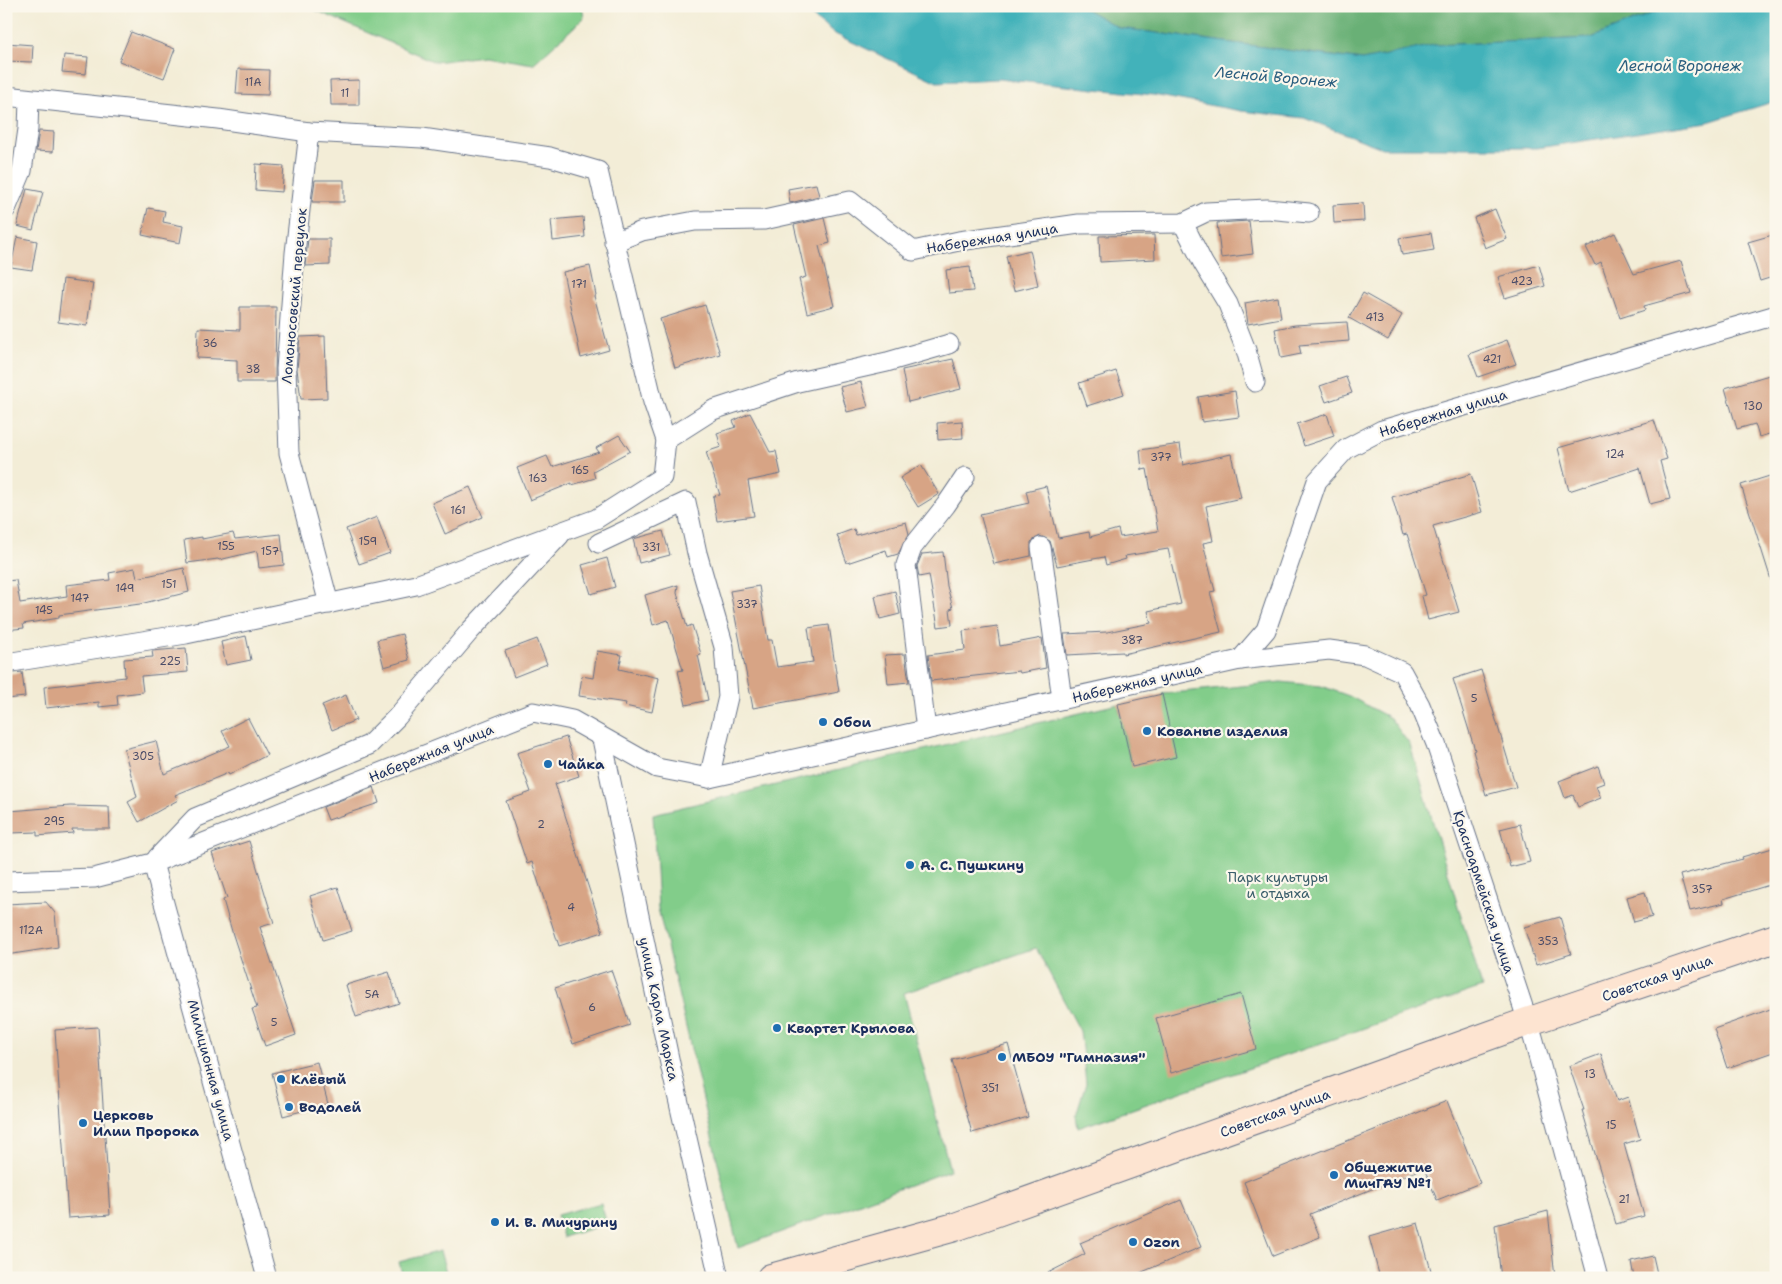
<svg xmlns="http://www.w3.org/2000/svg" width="1782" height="1284" font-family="'Shantell Sans',sans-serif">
  <rect width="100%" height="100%" fill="#fbf7ec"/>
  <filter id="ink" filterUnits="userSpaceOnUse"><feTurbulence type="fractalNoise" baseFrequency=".02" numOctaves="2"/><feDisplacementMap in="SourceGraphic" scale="10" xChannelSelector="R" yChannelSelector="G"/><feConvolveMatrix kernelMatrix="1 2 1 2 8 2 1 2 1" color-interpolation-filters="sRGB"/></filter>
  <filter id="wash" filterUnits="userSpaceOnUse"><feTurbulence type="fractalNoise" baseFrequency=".0096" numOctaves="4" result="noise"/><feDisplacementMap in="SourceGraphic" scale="20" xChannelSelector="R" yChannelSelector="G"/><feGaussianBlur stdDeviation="1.12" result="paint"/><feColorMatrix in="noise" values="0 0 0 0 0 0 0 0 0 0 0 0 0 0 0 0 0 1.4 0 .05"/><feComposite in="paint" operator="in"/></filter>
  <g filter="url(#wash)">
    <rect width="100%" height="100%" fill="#f3edd7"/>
    <!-- green -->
    <g fill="#82cd8a" stroke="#4e7e74">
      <polygon points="306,6 582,6 584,18 533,64 483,56 435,62"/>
      <polygon points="1281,682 1321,686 1349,696 1390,718 1410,745 1482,987 1078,1128 1076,1116 1086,1083 1080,1031 1036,948 904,993 950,1170 738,1248 658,908 653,814 1118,704 1132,766 1162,694"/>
      <polygon points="601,1203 607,1224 563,1237 557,1215"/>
      <polygon points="440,1251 446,1272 427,1278 403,1278 399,1262"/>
    </g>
    <!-- forest -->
    <polygon fill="#69b076" stroke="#42706a" points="1080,6 1670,6 1591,38 1434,45 1363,60 1119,28"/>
    <!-- water -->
    <polygon fill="#42b2ba" stroke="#2e708c" points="799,6 1080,6 1119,28 1362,60 1434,45 1591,38 1670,6 1776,6 1776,101 1708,122 1537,148 1382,148 1304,118 1241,111 1153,95 998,79 937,82 833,33"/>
    <g id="blocks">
      <!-- building -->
      <g fill="#d7a485">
        <polygon points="131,32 175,49 164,78 119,61"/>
        <polygon points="6,43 33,45 32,62 6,61"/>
        <polygon points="64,55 88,57 86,74 62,72"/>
        <polygon points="238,69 269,70 268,95 236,94"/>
        <polygon points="359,80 359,105 331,105 330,81"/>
        <polygon points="39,131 54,132 53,152 36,151"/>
        <polygon points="256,164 284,166 282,192 255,190"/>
        <polygon points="315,180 344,180 344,202 312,202"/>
        <polygon points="816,184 819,196 790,203 788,189"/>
        <polygon points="27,189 43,192 33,230 17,226"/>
        <polygon points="1363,203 1364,221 1334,223 1333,205"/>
        <polygon points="148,208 165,211 163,222 183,226 180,243 142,235"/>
        <polygon points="1495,209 1507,239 1485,248 1474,218"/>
        <polygon points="583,217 585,237 553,241 551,220"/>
        <polygon points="824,218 830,243 819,246 834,306 807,313 799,279 806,277 794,225"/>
        <polygon points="1249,221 1253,254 1221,258 1217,223"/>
        <polygon points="1431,233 1434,250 1402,255 1399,238"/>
        <polygon points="1615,233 1634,274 1681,261 1691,293 1644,306 1645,310 1620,318 1601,262 1595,265 1586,247"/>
        <polygon points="1776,234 1776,276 1760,281 1748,242"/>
        <polygon points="1154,235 1155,259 1100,262 1099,236"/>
        <polygon points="17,237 37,241 32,270 11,267"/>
        <polygon points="308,239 330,239 330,265 305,266"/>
        <polygon points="1030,250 1038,285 1014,291 1006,256"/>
        <polygon points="1539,265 1545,286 1505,298 1498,277"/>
        <polygon points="590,266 596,295 594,296 609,350 581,358 563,272"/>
        <polygon points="970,267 973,291 949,293 946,270"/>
        <polygon points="63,279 93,283 87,326 58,322"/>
        <polygon points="1363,293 1402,315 1388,340 1349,318"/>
        <polygon points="1278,297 1281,318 1248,324 1245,303"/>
        <polygon points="705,305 720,354 675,368 660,319"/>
        <polygon points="240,307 276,307 275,382 237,382 237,360 197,358 198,328 240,330"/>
        <polygon points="1347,322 1349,341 1299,345 1301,354 1281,358 1275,329 1295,325"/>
        <polygon points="325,336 327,398 301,399 297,369 300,337"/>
        <polygon points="1507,340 1516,364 1478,377 1469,354"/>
        <polygon points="953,359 961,389 908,402 902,370"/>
        <polygon points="1116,371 1124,394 1087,406 1079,383"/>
        <polygon points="1776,373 1776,432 1759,437 1755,424 1737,429 1725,388"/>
        <polygon points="1346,377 1352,393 1326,402 1320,386"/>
        <polygon points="861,382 868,407 847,412 840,387"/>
        <polygon points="1235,391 1239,417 1202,422 1198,397"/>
        <polygon points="750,413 770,452 776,451 781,474 748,481 754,516 717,521 713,496 720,495 706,452 721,447 717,433 736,427 733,421"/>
        <polygon points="1327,414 1334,436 1304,446 1297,424"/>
        <polygon points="1654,420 1667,459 1660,461 1670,499 1650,504 1640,468 1569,491 1558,448"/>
        <polygon points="962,421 963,438 938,440 937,423"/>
        <polygon points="619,435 630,451 593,471 595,478 572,485 572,483 530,500 517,468 547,456 552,467 599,452 596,448"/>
        <polygon points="1180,444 1183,465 1231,454 1241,498 1206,506 1213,541 1203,543 1215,591 1210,592 1221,632 1123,654 1123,652 1067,655 1064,634 1107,632 1151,623 1148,611 1181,604 1168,549 1125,556 1126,559 1106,565 1104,557 1057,566 1050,541 1040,536 1031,542 1031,556 994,564 980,514 1029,503 1026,491 1046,486 1058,538 1089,532 1090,537 1118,529 1120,537 1158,531 1147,469 1142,470 1140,450"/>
        <polygon points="921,465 939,494 918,507 900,478"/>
        <polygon points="1471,474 1482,512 1433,526 1459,612 1428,620 1422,596 1426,595 1407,534 1403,535 1392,497"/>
        <polygon points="1776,474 1776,583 1772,583 1741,485"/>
        <polygon points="470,487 483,517 445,534 432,503"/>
        <polygon points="377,517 390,553 359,564 346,529"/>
        <polygon points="906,522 909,534 898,554 888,557 886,550 847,563 837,535 854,529 856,535"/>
        <polygon points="663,531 670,555 639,563 633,539"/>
        <polygon points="233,533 235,539 281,534 284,565 259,568 257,551 219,560 218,559 187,563 184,540 202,537 202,539"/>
        <polygon points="943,552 947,586 953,608 950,609 952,625 938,627 929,575 919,577 917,566 922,554"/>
        <polygon points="607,558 615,587 591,594 582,565"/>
        <polygon points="135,568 137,578 184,568 189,592 140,604 59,615 59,618 23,624 24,628 6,630 6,581 16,580 20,603 67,596 66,585 110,580 109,573"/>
        <polygon points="678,585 677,593 687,627 692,625 701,654 698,655 708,700 686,705 678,671 683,670 668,620 653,625 645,595"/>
        <polygon points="759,586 768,640 772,640 777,667 813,662 808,628 829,625 839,692 753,708 730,591"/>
        <polygon points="895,591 900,614 880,619 875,596"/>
        <polygon points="997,626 1000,646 1042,638 1046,668 1020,673 1019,671 931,681 928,655 965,650 963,631"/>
        <polygon points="402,634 409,660 384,667 377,640"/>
        <polygon points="246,636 251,660 226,665 221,642"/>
        <polygon points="537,639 547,664 514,677 505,651"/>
        <polygon points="186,648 188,672 141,676 143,692 117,695 118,705 99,707 99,702 46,708 44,687 125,677 124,659 153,657 152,651"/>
        <polygon points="597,651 622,655 619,669 659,678 652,712 625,706 626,703 579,696 582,676 593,678"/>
        <polygon points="905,654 909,682 888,684 885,655"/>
        <polygon points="1481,670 1516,787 1486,795 1473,751 1475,750 1453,679"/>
        <polygon points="22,672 25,697 6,699 6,674"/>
        <polygon points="1162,694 1176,757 1132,767 1118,704"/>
        <polygon points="346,695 356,720 332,730 322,705"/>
        <polygon points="248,718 267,755 229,775 228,773 175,795 178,800 139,822 128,802 137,797 124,749 156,741 164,774 230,746 222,731"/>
        <polygon points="566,737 579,776 555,784 603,932 559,946 532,862 527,864 506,801 531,792 517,753"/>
        <polygon points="1598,766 1604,783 1596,786 1601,798 1578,807 1573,795 1565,798 1559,781"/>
        <polygon points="374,787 379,803 328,820 323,807"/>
        <polygon points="70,806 109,807 110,829 72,829 73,833 37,836 37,832 11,833 10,811"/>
        <polygon points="1520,824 1530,862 1510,867 1500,829"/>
        <polygon points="249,841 274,923 260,927 296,1035 265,1046 252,1009 257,1008 233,935 223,900 227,898 212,853"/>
        <polygon points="1776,847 1776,883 1723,899 1724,903 1690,911 1680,875 1743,859 1742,857"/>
        <polygon points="338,887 352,931 323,940 310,896"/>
        <polygon points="1645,892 1652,917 1634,922 1627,897"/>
        <polygon points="46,902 55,913 58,947 6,955 6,904"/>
        <polygon points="1560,917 1571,954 1536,965 1524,927"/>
        <polygon points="611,970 630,1025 573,1044 555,988"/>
        <polygon points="389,972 399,1003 356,1017 346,985"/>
        <polygon points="1241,994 1256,1049 1171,1073 1156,1018"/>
        <polygon points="1776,1007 1776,1051 1727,1068 1714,1029"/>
        <polygon points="98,1027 110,1215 68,1218 55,1030"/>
        <polygon points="1008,1044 1028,1117 972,1133 952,1060"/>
        <polygon points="1601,1054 1617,1101 1628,1097 1640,1139 1624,1144 1644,1216 1616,1224 1582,1110 1584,1110 1569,1066"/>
        <polygon points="317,1062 328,1104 283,1116 272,1073"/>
        <polygon points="1447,1101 1480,1183 1437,1200 1424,1168 1310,1214 1320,1237 1273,1256 1244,1182"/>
        <polygon points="1181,1200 1201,1247 1128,1278 1038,1278 1085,1254 1080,1243"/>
        <polygon points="1548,1211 1555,1278 1501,1278 1495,1225"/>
        <polygon points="1418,1223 1433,1278 1380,1278 1369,1237"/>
        <polygon points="1653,1256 1658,1278 1634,1278 1631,1261"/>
      </g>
    </g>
  </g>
  <g filter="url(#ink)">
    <use href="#blocks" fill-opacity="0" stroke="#677288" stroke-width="1"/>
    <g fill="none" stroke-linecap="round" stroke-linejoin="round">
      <!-- minor casing -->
      <g stroke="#677288" stroke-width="21">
        <g id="minor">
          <polyline points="6,96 218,119 309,132 422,138 550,157 598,171 653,402 666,440 662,477 596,519 416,585 186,634 6,663"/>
          <polyline points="309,132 295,253 286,369 289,453 329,604"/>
          <polyline points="6,209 22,171 28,129 29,100"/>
          <polyline points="1183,223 1203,263 1228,304 1246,350 1255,382"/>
          <polyline points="614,242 642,231 695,221 764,220 850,201 913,251 959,241 1079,224 1183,223 1206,212 1267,209 1309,213"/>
          <polyline points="666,440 713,410 798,382 887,362 949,344"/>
          <polyline points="599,543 686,502 697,553 724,647 728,697 709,778"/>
          <polyline points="1041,547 1062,699"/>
          <polyline points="1240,660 1266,630 1317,481 1346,449 1382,430 1776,315"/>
          <polyline points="926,730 906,565 912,548 946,505 965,477"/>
          <polyline points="602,739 671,1068 719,1278"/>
          <polyline points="157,858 195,818 369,745 397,717 470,631 560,535"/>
          <polyline points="153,863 267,1278"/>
          <polyline points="6,881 94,878 153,863 533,712 572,720 657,768 709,778 1240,660 1329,650 1365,655 1402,672 1420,705 1436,744 1533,1037 1598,1278"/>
        </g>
      </g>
      <!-- secondary casing -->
      <g stroke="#677288" stroke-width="30">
        <polyline id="secondary" points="771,1278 955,1227 1527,1022 1776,938"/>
      </g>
      <!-- minor -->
      <use href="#minor" stroke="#fff" stroke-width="19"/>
      <!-- secondary -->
      <use href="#secondary" stroke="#fde4d1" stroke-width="28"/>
    </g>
  </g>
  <!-- markers -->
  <g fill="#1f6fb2" stroke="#fbf7ec" stroke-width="2">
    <circle cx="823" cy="722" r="5"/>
    <circle cx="1147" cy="731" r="5"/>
    <circle cx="548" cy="764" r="5"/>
    <circle cx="910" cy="865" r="5"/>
    <circle cx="777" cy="1028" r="5"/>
    <circle cx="1002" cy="1057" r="5"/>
    <circle cx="281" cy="1079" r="5"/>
    <circle cx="289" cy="1107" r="5"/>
    <circle cx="83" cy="1123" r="5"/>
    <circle cx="1334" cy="1175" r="5"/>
    <circle cx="495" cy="1222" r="5"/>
    <circle cx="1133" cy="1242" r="5"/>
  </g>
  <g text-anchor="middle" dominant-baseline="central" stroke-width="4.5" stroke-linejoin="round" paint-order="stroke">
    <!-- number labels -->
    <g font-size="11" fill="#4a4c68">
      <text x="253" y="82">11А</text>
      <text x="345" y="93">11</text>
      <text x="1522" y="281">423</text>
      <text x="579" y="284">171</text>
      <text x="1375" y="317">413</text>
      <text x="210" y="343">36</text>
      <text x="1492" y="359">421</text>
      <text x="253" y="369">38</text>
      <text x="1753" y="406">130</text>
      <text x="1615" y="454">124</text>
      <text x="1161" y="457">377</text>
      <text x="580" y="470">165</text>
      <text x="538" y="478">163</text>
      <text x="458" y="510">161</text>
      <text x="368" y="541">159</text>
      <text x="226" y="546">155</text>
      <text x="651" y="547">331</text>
      <text x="270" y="551">157</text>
      <text x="169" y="584">151</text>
      <text x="125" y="588">149</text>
      <text x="80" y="598">147</text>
      <text x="747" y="604">337</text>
      <text x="44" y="610">145</text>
      <text x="1132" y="640">387</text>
      <text x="170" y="661">225</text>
      <text x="1474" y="698">5</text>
      <text x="143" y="756">305</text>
      <text x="54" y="821">295</text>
      <text x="541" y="824">2</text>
      <text x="1702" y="889">357</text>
      <text x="571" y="907">4</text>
      <text x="31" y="930">112А</text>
      <text x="1548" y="941">353</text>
      <text x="372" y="994">5А</text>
      <text x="592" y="1007">6</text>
      <text x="274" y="1022">5</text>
      <text x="1590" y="1074">13</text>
      <text x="990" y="1088">351</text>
      <text x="1611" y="1125">15</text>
      <text x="1624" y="1199">21</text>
    </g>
    <!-- street labels -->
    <g font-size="14" fill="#1b2f5e" stroke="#fbf7ec">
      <text transform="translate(992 238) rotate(-9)">Набережная улица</text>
      <text transform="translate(294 296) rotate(-85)">Ломоносовский переулок</text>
      <text transform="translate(1443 413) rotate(-17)">Набережная улица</text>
      <text transform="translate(1137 683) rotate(-13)">Набережная улица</text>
      <text transform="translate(431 753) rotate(-22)">Набережная улица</text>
      <text transform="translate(1484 892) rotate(72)">Красноармейская улица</text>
      <text transform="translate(1657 978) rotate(-19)">Советская улица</text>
      <text transform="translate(659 1009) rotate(78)">улица Карла Маркса</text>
      <text transform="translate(211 1070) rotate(75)">Милиционная улица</text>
      <text transform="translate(1275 1113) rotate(-20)">Советская улица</text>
    </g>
    <!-- poi labels -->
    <g font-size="14" font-weight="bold" fill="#1b2f5e" stroke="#fbf7ec" text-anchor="start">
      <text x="833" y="722">Обои</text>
      <text x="1157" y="731">Кованые изделия</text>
      <text x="558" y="764">Чайка</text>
      <text x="920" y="865">А. С. Пушкину</text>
      <text x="787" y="1028">Квартет Крылова</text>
      <text x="1012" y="1057">МБОУ "Гимназия"</text>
      <text x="291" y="1079">Клёвый</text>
      <text x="299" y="1107">Водолей</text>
      <text x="93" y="1115">Церковь<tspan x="93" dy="16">Илии Пророка</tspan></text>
      <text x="1344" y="1167">Общежитие<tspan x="1344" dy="16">МичГАУ №1</tspan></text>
      <text x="505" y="1222">И. В. Мичурину</text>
      <text x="1143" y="1242">Ozon</text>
    </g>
    <!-- park labels -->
    <g font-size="14" fill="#3a5e6b" stroke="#fbf7ec">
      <text x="1278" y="877">Парк культуры<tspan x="1278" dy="16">и отдыха</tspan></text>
    </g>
    <!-- water labels -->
    <g font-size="15" font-style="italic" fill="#295d7e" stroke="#fbf7ec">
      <text x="1680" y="66">Лесной Воронеж</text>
      <text transform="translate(1276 77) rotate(5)">Лесной Воронеж</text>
    </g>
  </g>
  <!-- margin -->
  <rect width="1782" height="1284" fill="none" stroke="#fbf7ec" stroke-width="25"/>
</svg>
